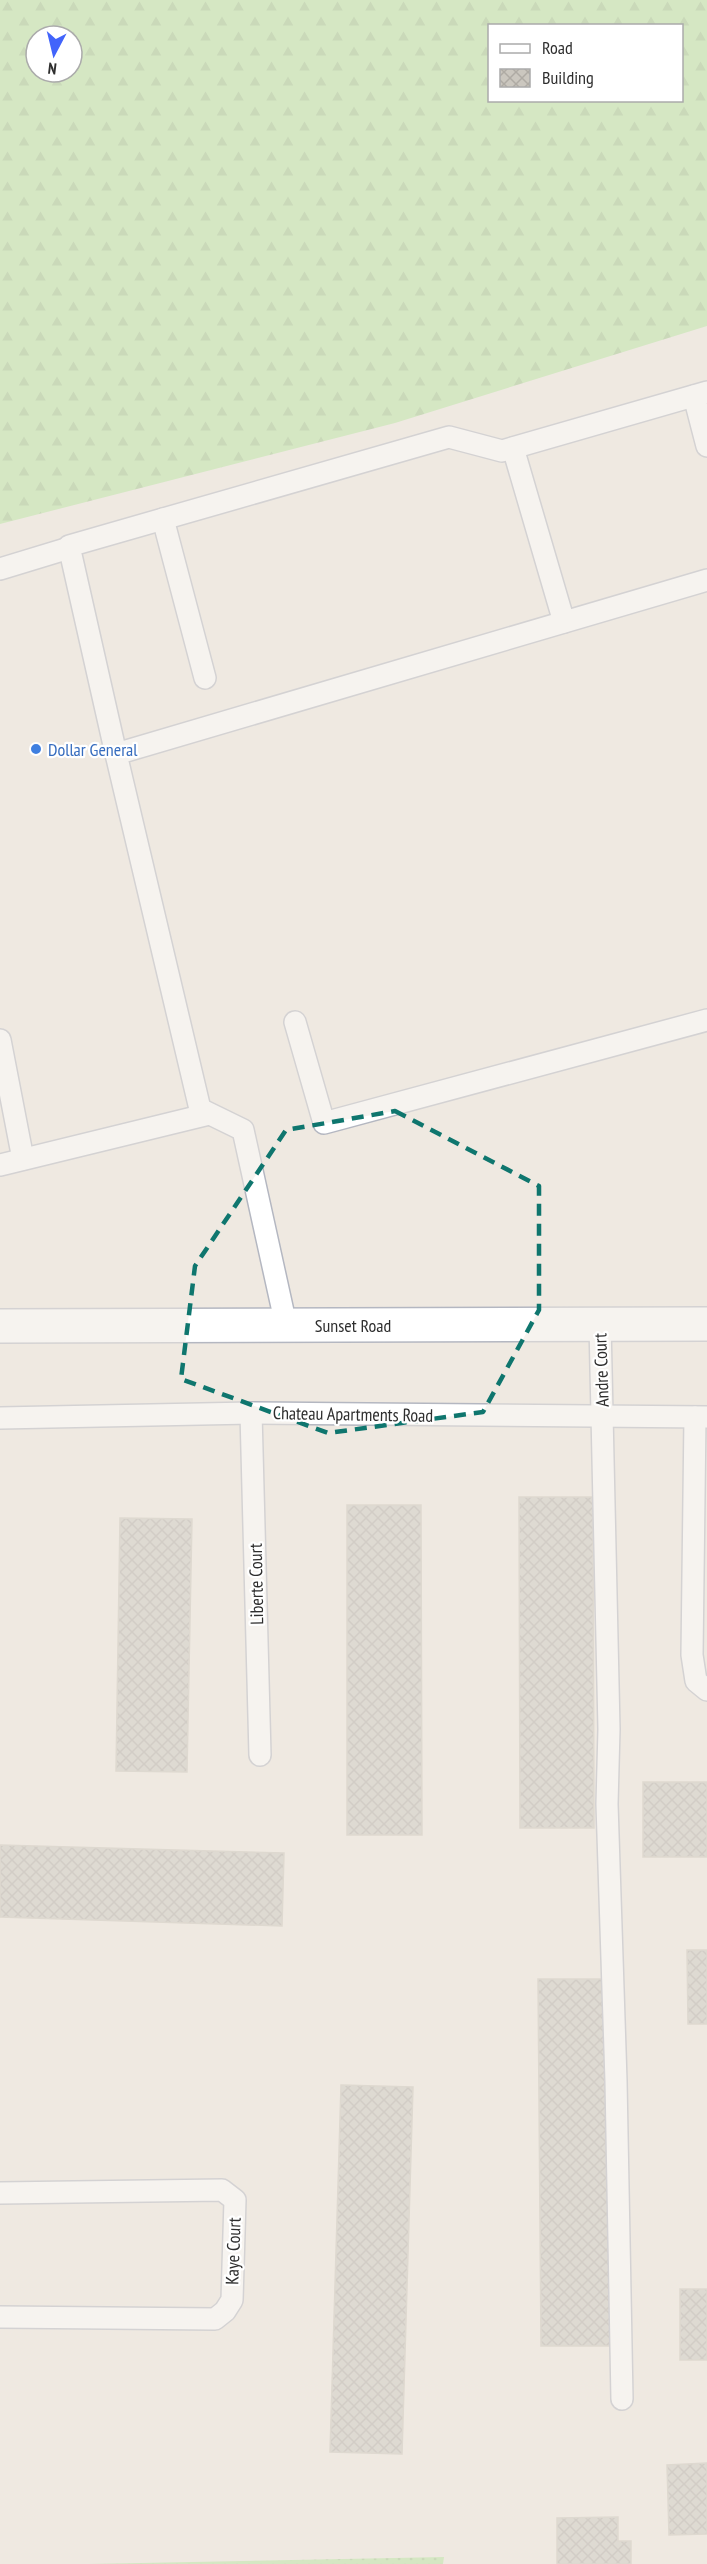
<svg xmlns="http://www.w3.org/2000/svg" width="707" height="2564" font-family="'PT Sans Narrow',sans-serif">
  <defs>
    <pattern id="grass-dots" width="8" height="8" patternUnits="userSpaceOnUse" patternTransform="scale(1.5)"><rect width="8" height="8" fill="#b6e59e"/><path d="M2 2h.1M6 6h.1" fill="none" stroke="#9dc588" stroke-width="1.8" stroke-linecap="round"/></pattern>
    <pattern id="forest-firs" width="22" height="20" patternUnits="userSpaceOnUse" patternTransform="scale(1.5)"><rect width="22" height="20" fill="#b6e59e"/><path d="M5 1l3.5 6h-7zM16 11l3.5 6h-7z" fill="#9dc588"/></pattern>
    <pattern id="building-cross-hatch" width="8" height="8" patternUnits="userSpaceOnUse" patternTransform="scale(1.5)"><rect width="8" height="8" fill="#cbc7bf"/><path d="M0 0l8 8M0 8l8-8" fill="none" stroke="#afaba4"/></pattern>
  </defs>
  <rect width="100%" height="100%" fill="#efe9e1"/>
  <!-- grass -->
  <polygon fill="url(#grass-dots)" points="444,2557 443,2564 88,2564"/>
  <!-- forest -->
  <path fill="url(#forest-firs)" fill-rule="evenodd" d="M 0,0 L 707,0 L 707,326 L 395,423 L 0,524 ZM 490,26 L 682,26 L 682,100 L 490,100 ZM 36,36 L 72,36 L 72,72 L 36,72 Z"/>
  <!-- building -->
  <g fill="url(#building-cross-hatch)" stroke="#cbc5ba" stroke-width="1.5">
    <polygon points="519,1497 593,1497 594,1828 520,1828"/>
    <polygon points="347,1505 421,1505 422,1835 347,1835"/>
    <polygon points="120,1518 192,1519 187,1772 116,1771"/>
    <rect x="643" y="1782" width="64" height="75"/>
    <polygon points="0,1845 284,1853 282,1926 0,1917"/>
    <polygon points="687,1950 707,1950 707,2024 688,2024"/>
    <polygon points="538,1979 612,1979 615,2346 541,2346"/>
    <polygon points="341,2085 413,2087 402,2454 330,2452"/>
    <rect x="680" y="2289" width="27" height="71"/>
    <polygon points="707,2463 707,2534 669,2535 667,2465"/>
    <polygon points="618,2517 618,2541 631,2541 631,2564 557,2564 557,2518"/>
  </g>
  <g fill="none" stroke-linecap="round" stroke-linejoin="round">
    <!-- lane casing -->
    <g stroke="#b4b7c1" stroke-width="24">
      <g id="lane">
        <polyline points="694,396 707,446"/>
        <polyline points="513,448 564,622"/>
        <polyline points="163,519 205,678"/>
        <polyline points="0,569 69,548"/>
        <polyline points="116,754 69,546 449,437 502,451 707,392"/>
        <polyline points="295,1022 324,1123 707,1020"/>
        <polyline points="0,1040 23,1159"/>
        <polyline points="0,1165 209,1114"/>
        <polyline points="600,1324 609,1729 607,1804 616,2081 622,2399"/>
        <polyline points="286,1325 243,1130 200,1109 116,754 707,580"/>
        <polyline points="251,1413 260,1755"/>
        <polyline points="695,1417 692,1655 696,1681 707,1690"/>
        <polyline points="0,1418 251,1413 707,1417"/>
        <polyline points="0,2193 222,2190 235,2200 232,2300 225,2311 215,2319 0,2317"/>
      </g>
    </g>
    <!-- secondary casing -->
    <g stroke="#b4b7c1" stroke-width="36">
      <polyline id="secondary" points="0,1326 707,1324"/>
    </g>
    <!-- lane -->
    <use href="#lane" stroke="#fff" stroke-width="21"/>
    <!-- secondary -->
    <use href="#secondary" stroke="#fff" stroke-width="33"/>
  </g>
  <!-- marked area -->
  <path d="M0 0H707V2564H0ZM 395,1111 L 539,1186 L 539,1310 L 483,1412 L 328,1433 L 181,1379 L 195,1266 L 286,1130 Z" fill="#efe9e1" fill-opacity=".55" fill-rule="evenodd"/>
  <path fill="none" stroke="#0f766e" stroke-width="4.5" stroke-dasharray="12 8" stroke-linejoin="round" d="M 395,1111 L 539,1186 L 539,1310 L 483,1412 L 328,1433 L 181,1379 L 195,1266 L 286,1130 Z"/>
  <!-- markers -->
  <circle fill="#3f7fe0" stroke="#fff" stroke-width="2" cx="36" cy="749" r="6"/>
  <g text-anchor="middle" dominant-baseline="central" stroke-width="4.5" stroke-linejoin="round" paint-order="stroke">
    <!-- shop labels -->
    <g font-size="18" fill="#366cbe" stroke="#fff" text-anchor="start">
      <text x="48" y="749">Dollar General</text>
    </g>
    <!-- street labels -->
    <g font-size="18" fill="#2e2e2e" stroke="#fff">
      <text x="353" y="1325">Sunset Road</text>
      <text transform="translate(601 1370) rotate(-92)">Andre Court</text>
      <text transform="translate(353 1414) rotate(1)">Chateau Apartments Road</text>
      <text transform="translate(256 1584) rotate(-91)">Liberte Court</text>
      <text transform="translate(233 2251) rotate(-88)">Kaye Court</text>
    </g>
  </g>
  <!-- legend -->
  <rect x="488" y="24" width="195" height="78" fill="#ffffff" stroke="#ababab" stroke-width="1.5"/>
  <rect x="500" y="44" width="30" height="9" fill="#ffffff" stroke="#ababab" stroke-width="1.5"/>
  <text x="542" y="54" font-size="18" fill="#2e2e2e">Road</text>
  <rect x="500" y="69" width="30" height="18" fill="url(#building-cross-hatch)" stroke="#ababab" stroke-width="1.5"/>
  <text x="542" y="84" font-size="18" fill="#2e2e2e">Building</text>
  <!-- north arrow -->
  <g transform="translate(54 54) rotate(187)"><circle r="28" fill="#ffffff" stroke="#ababab" stroke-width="1.5"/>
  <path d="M0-4.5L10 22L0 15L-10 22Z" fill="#4264fb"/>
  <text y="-9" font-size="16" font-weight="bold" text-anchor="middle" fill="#2e2e2e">N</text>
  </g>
</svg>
